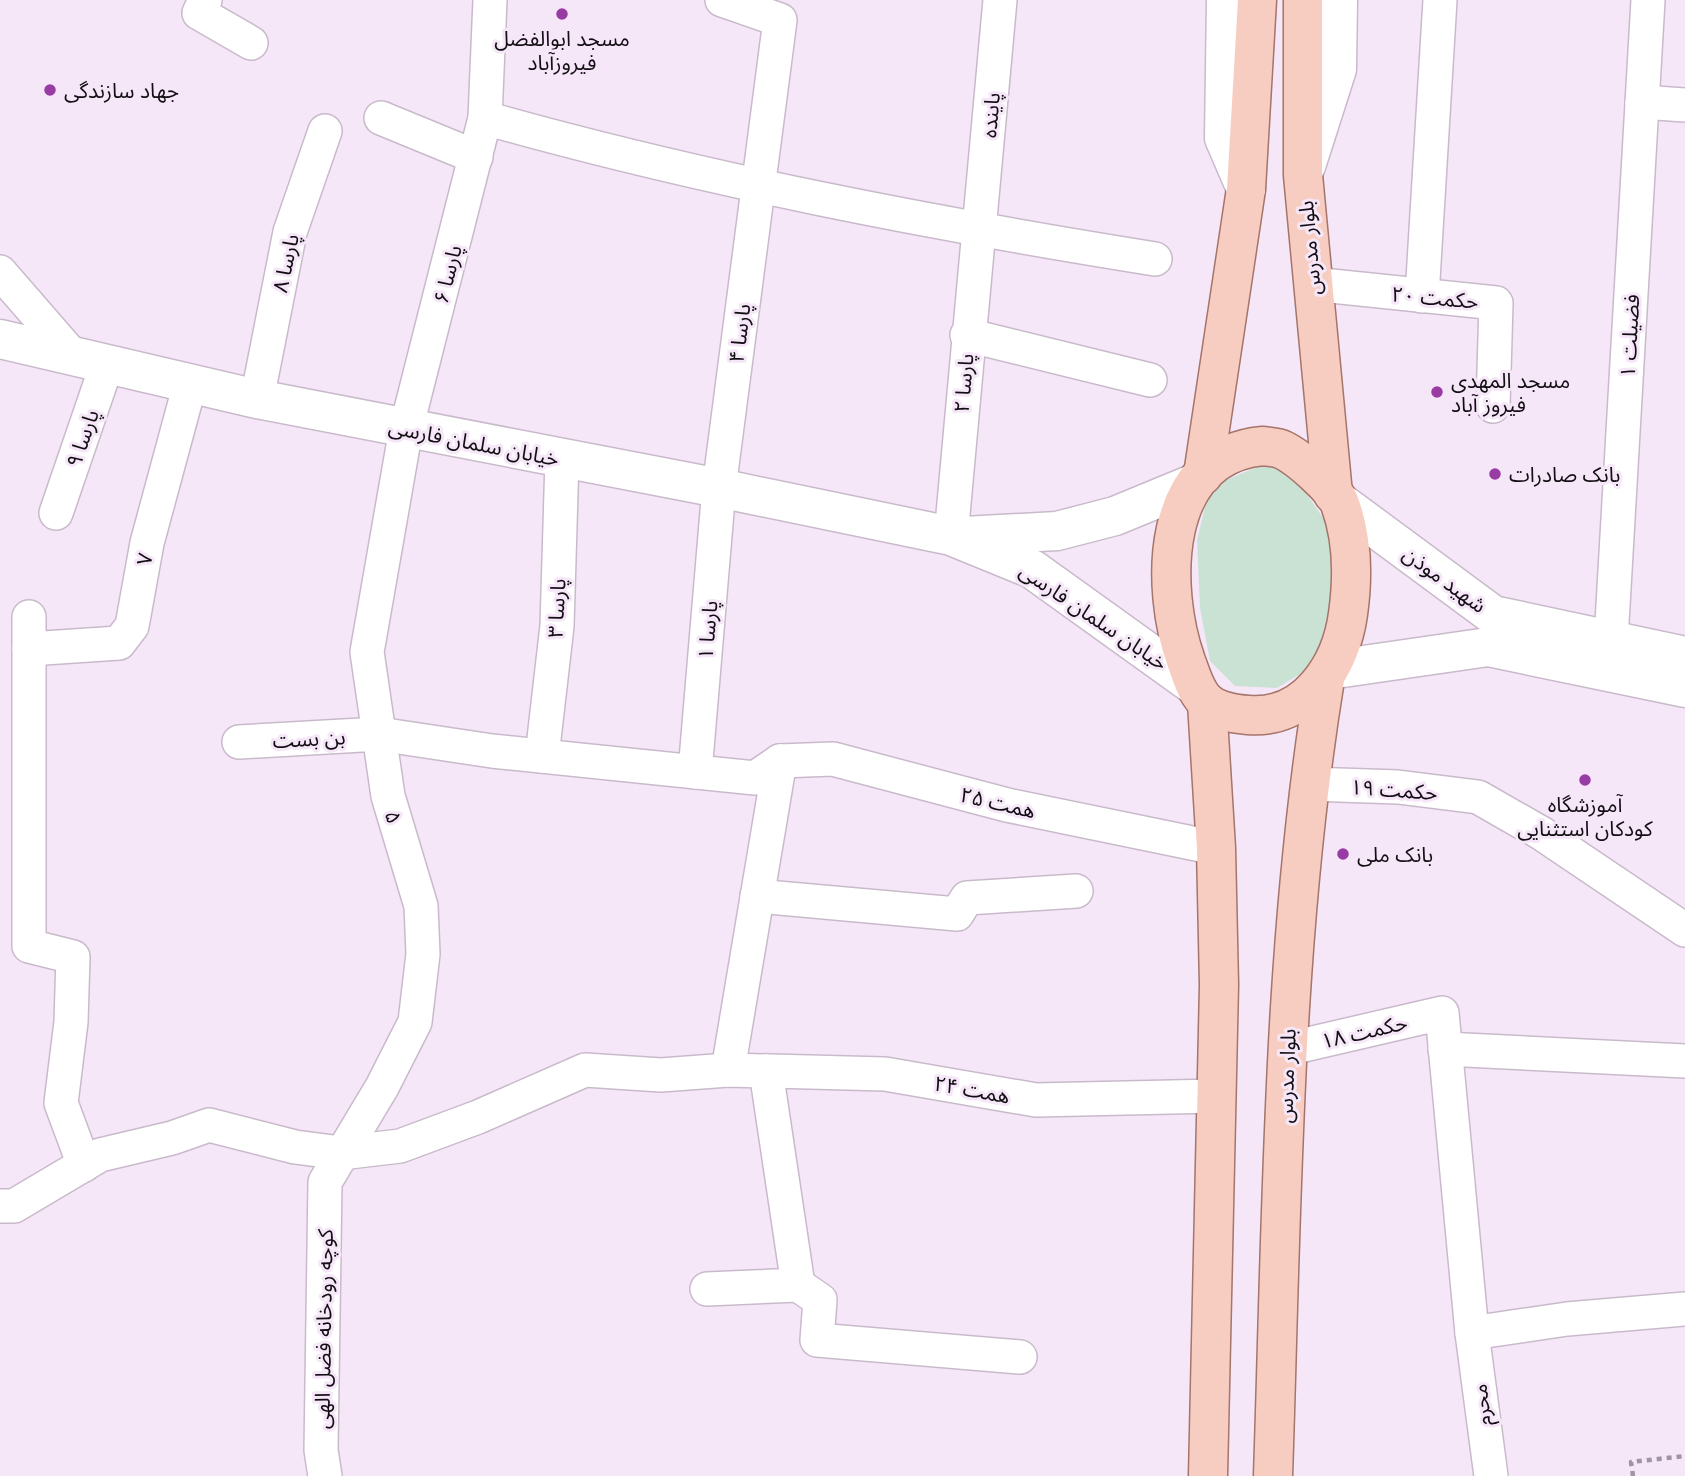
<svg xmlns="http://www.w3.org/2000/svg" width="1685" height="1476" font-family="'Noto Sans','Noto Sans Arabic',sans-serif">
  <rect width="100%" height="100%" fill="#f6e7f8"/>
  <!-- green -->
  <polygon fill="#c9e2d3" points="1271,461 1304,490 1332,531 1334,615 1321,653 1305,671 1277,688 1235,686 1210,661 1200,608 1197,540 1210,487"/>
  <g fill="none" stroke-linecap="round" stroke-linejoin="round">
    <!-- street casing -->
    <g stroke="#c9bacb" stroke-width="36">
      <g id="street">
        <polyline points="205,0 199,13 251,43"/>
        <polyline points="1642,102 1685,105"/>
        <polyline points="381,118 476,157"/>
        <path d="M 485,118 C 705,180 930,223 1155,259"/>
        <polyline points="0,272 73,356"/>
        <polyline points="1312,284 1496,303 1493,406"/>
        <polyline points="1422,296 1440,0"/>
        <polyline points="967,335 1150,380"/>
        <polyline points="257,399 290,232 325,131"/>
        <polyline points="56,513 107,364"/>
        <polyline points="951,536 1000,0"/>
        <polyline points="29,617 29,946 73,957 71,1022 61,1103 84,1165"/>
        <polyline points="29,649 119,643 132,626 147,543 190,384"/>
        <polyline points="1605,666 1611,640 1648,0"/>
        <polyline points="239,742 379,734 492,751 755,778 780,761"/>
        <polyline points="542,756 557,626 562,459"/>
        <polyline points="780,761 833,759 1007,805 1216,848"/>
        <polyline points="695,772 719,488 780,20 722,0"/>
        <polyline points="1309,784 1398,787 1478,797 1541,833 1685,930"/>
        <polyline points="757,896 957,914 967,898 1076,891"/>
        <polyline points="1287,1049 1442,1013 1472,1333 1491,1476"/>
        <polyline points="1445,1049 1685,1061"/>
        <polyline points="728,1070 780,761"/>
        <polyline points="0,1206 14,1206 100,1155 172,1138 209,1125 295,1147 341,1153 400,1146 478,1117 585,1070 661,1075 728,1070 885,1074 1036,1100 1216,1096"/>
        <polyline points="798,1285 820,1300 817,1340 1020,1357"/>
        <polyline points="707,1289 798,1285 766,1071"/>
        <polyline points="1472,1333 1567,1319 1685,1309"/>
        <polyline points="325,1476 321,1450 325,1182 382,1087 415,1022 423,954 421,906 388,796 367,652 406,429 485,118 490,0"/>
      </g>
    </g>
    <!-- secondary casing -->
    <g stroke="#c9bacb" stroke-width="41">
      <g id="secondary">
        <polyline points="1226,0 1224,138 1246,189"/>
        <polyline points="1306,166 1337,69 1338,0"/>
        <polyline points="0,339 257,399 719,488 951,536 1032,569 1195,686"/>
        <polyline points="1340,502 1493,615 1685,656"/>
        <polyline points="964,536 1057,531 1115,516 1195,483"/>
        <polyline points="1329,670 1488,647 1685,688"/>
      </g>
    </g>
    <!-- primary casing -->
    <g stroke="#a5746a" stroke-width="41">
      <g id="primary">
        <polyline points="1303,0 1303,175 1333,494"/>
        <path d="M 1263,446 C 1269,447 1277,447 1283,450 C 1298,457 1335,489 1340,504 C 1353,539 1353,578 1348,614 C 1341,666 1306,720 1248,715 C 1235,714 1218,711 1208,703 C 1196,694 1191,674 1186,661 C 1160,588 1159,455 1263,446 Z"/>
        <polyline points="1203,475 1246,189 1257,0"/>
        <polyline points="1207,703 1216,848 1219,985 1208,1476"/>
        <path d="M 1273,1476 C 1282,1210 1282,942 1325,679"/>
      </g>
    </g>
    <!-- path -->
    <polyline stroke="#9f94a1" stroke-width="4.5" stroke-dasharray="5 5" stroke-linecap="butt" points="1633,1476 1631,1462 1685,1456"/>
    <!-- street -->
    <use href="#street" stroke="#fff" stroke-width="33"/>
    <!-- secondary -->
    <use href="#secondary" stroke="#fff" stroke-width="38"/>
    <!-- primary -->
    <use href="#primary" stroke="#f8cdc1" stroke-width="38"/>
  </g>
  <!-- markers -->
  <g fill="#993ba4" stroke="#f6e7f8" stroke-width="2.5">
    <circle cx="562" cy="14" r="7"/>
    <circle cx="50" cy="90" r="7"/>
    <circle cx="1437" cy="392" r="7"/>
    <circle cx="1495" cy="474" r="7"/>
    <circle cx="1585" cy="780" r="7"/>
    <circle cx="1343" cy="854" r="7"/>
  </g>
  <g text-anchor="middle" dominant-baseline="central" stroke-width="6" stroke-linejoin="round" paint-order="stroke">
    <!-- poi labels -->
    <g font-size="21" fill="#130e14" stroke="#f6e7f8" text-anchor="start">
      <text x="562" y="38" text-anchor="middle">مسجد ابوالفضل<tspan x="562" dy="24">فیروزآباد</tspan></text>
      <text x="64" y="90">جهاد سازندگی</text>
      <text x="1451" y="380">مسجد المهدی<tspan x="1451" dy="24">فیروز آباد</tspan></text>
      <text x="1509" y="474">بانک صادرات</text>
      <text x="1585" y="804" text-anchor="middle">آموزشگاه<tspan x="1585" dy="24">کودکان استثنایی</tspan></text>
      <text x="1357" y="854">بانک ملی</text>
    </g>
    <!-- street labels -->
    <g font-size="21" fill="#130e14" stroke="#f6e7f8">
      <text transform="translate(990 115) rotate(-85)">پاینده</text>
      <text transform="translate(1309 248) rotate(-95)">بلوار مدرس</text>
      <text transform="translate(285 263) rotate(-78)">پارسا ۸</text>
      <text transform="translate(447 274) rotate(-76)">پارسا ۶</text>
      <text transform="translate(1435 297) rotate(5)">حکمت ۲۰</text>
      <text transform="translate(739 333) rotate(-83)">پارسا ۴</text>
      <text transform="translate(1629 336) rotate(-87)">فضیلت ۱</text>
      <text transform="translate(963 383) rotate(-85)">پارسا ۲</text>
      <text transform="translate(82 438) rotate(-71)">پارسا ۹</text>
      <text transform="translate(474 442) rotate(11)">خیابان سلمان فارسی</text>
      <text transform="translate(144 559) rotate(-80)">۷</text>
      <text transform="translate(1445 579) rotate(36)">شهید موذن</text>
      <text transform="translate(556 608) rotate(-87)">پارسا ۳</text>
      <text transform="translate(1094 616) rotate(34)">خیابان سلمان فارسی</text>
      <text transform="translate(707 630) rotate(-85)">پارسا ۱</text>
      <text transform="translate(309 738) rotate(-3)">بن بست</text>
      <text transform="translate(1394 789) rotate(4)">حکمت ۱۹</text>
      <text transform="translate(998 802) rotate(13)">همت ۲۵</text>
      <text transform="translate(394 817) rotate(73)">۵</text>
      <text transform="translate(1364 1031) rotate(-13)">حکمت ۱۸</text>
      <text transform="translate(1286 1076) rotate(-88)">بلوار مدرس</text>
      <text transform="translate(972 1089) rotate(10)">همت ۲۴</text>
      <text transform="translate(323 1329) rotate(-89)">کوچه رودخانه فضل الهی</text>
      <text transform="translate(1481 1405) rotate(-97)">محرم</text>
    </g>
  </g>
</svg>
